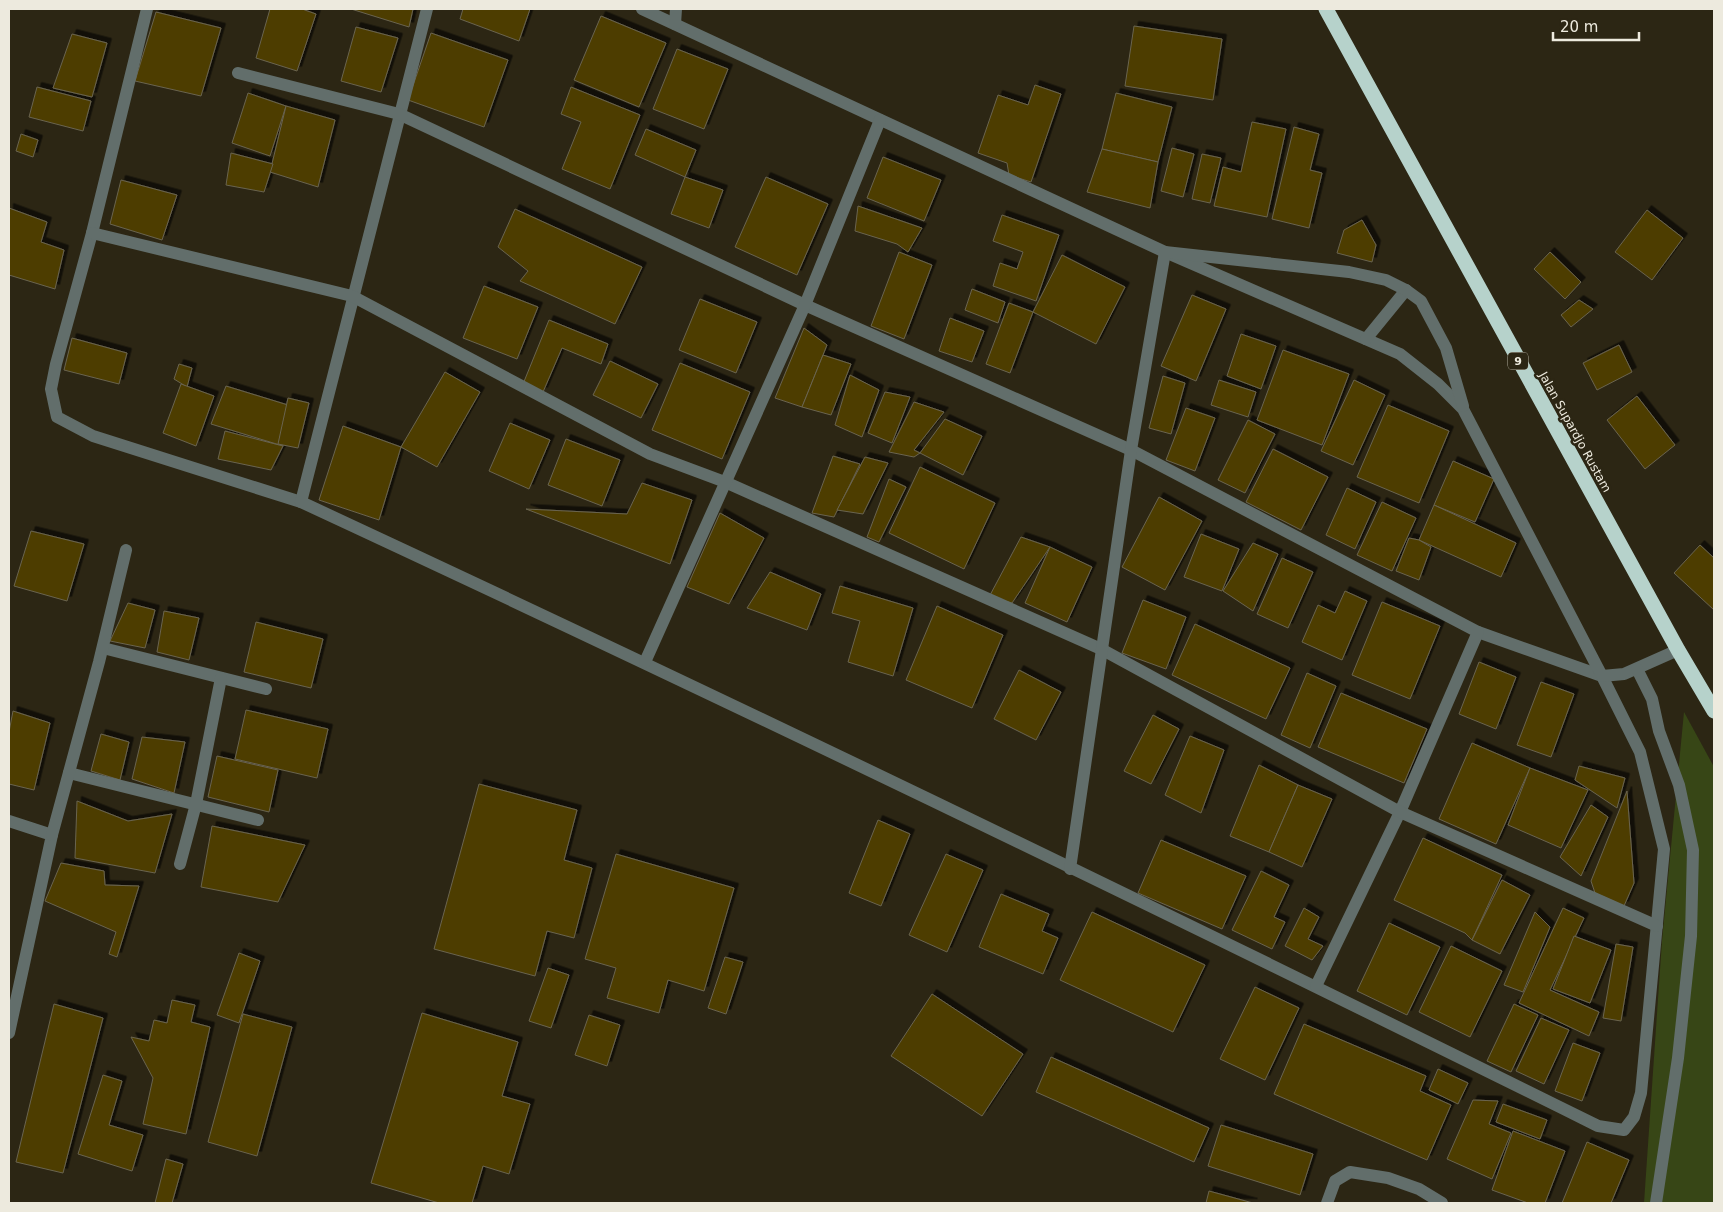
<svg xmlns="http://www.w3.org/2000/svg" width="1723" height="1212" font-family="'DejaVu Sans',sans-serif">
  <defs>
    <filter id="shadow"><feDropShadow dx="4.5" dy="-4.5" stdDeviation="0" flood-color="#0009"/></filter>
  </defs>
  <rect width="100%" height="100%" fill="#2c2614"/>
  <!-- green -->
  <polygon fill="#374616" points="1684,712 1714,767 1714,1203 1644,1203 1662,941"/>
  <!-- building -->
  <g fill="#4d3d00" stroke="#6a644f" filter="url(#shadow)">
    <polygon points="270,9 302,9 316,14 297,71 256,58"/>
    <polygon points="351,9 413,9 409,27"/>
    <polygon points="463,9 530,9 519,41 460,19"/>
    <polygon points="156,12 221,28 201,96 135,81"/>
    <polygon points="601,16 666,43 639,107 574,80"/>
    <polygon points="1134,26 1222,39 1213,100 1125,86"/>
    <polygon points="356,27 398,38 381,92 341,81"/>
    <polygon points="431,33 508,60 484,127 408,100"/>
    <polygon points="72,34 107,43 92,97 53,88"/>
    <polygon points="677,49 728,69 704,129 653,109"/>
    <polygon points="1035,85 1061,94 1031,182 1009,175 1007,163 978,153 998,95 1028,105"/>
    <polygon points="37,87 91,101 83,131 29,117"/>
    <polygon points="571,87 640,115 610,189 562,169 581,122 561,114"/>
    <polygon points="248,93 286,106 270,156 232,143"/>
    <polygon points="1116,93 1172,107 1158,162 1102,149"/>
    <polygon points="286,106 335,120 318,187 270,172"/>
    <polygon points="1252,122 1286,129 1267,217 1214,206 1223,167 1241,172"/>
    <polygon points="1294,127 1319,134 1310,170 1322,173 1309,228 1272,219"/>
    <polygon points="646,129 696,150 685,177 635,155"/>
    <polygon points="21,134 38,140 33,157 16,151"/>
    <polygon points="1172,148 1194,154 1183,197 1161,191"/>
    <polygon points="1102,149 1158,162 1150,208 1087,192"/>
    <polygon points="231,153 273,164 264,192 226,185"/>
    <polygon points="1202,154 1221,158 1210,203 1192,199"/>
    <polygon points="883,157 941,180 924,221 867,198"/>
    <polygon points="685,177 723,190 709,228 671,214"/>
    <polygon points="766,177 828,204 797,275 735,247"/>
    <polygon points="121,180 177,195 162,240 110,224"/>
    <polygon points="858,206 922,228 908,252 897,244 855,231"/>
    <polygon points="9,208 47,222 41,242 64,250 55,289 9,275"/>
    <polygon points="515,209 642,267 615,324 520,281 528,271 498,247"/>
    <polygon points="1647,210 1683,238 1652,280 1615,252"/>
    <polygon points="1002,215 1059,235 1036,301 993,286 1000,263 1017,269 1023,252 993,241"/>
    <polygon points="1362,220 1376,245 1372,262 1337,253 1344,230"/>
    <polygon points="899,252 932,265 904,339 871,326"/>
    <polygon points="1550,252 1581,282 1565,299 1534,269"/>
    <polygon points="1062,255 1125,287 1096,344 1033,312"/>
    <polygon points="484,286 538,307 517,359 463,338"/>
    <polygon points="972,289 1005,302 998,323 965,310"/>
    <polygon points="1192,295 1226,309 1196,381 1161,366"/>
    <polygon points="700,299 757,322 736,373 679,350"/>
    <polygon points="1579,300 1593,309 1571,327 1561,315"/>
    <polygon points="1009,303 1033,312 1010,373 986,364"/>
    <polygon points="950,318 984,331 972,362 939,351"/>
    <polygon points="549,320 608,344 601,364 562,348 543,392 523,384"/>
    <polygon points="804,328 827,345 802,407 775,398"/>
    <polygon points="1241,334 1276,346 1261,389 1227,376"/>
    <polygon points="72,338 127,353 119,384 64,370"/>
    <polygon points="1619,345 1632,372 1597,390 1583,363"/>
    <polygon points="1283,350 1349,374 1322,445 1257,420"/>
    <polygon points="823,355 851,364 831,415 802,407"/>
    <polygon points="610,361 658,384 641,418 593,395"/>
    <polygon points="680,363 750,392 722,459 652,430"/>
    <polygon points="179,364 192,368 187,387 174,379"/>
    <polygon points="445,372 480,392 437,467 401,447"/>
    <polygon points="850,375 879,390 862,437 835,425"/>
    <polygon points="1163,376 1185,383 1171,434 1149,428"/>
    <polygon points="1219,380 1256,392 1248,417 1211,405"/>
    <polygon points="1354,380 1385,395 1353,465 1321,451"/>
    <polygon points="181,384 214,396 196,446 163,433"/>
    <polygon points="226,386 288,405 283,446 211,424"/>
    <polygon points="885,392 910,397 892,443 868,433"/>
    <polygon points="1637,396 1675,445 1645,469 1607,420"/>
    <polygon points="288,398 309,403 298,448 278,444"/>
    <polygon points="914,402 944,412 914,450 920,453 914,457 889,452"/>
    <polygon points="1388,405 1449,431 1419,503 1357,477"/>
    <polygon points="1186,408 1215,418 1195,471 1166,460"/>
    <polygon points="945,419 982,436 963,475 920,453"/>
    <polygon points="1248,420 1275,434 1245,493 1218,480"/>
    <polygon points="510,423 550,440 529,489 489,471"/>
    <polygon points="343,426 401,447 379,520 319,500"/>
    <polygon points="225,431 283,446 271,470 218,459"/>
    <polygon points="566,439 620,460 602,506 548,485"/>
    <polygon points="1273,449 1328,477 1301,530 1246,502"/>
    <polygon points="833,456 860,464 834,517 812,513"/>
    <polygon points="865,457 888,463 863,514 837,510"/>
    <polygon points="1453,461 1494,479 1475,522 1434,505"/>
    <polygon points="920,467 995,503 964,569 889,533"/>
    <polygon points="889,479 906,487 879,542 867,537"/>
    <polygon points="642,483 692,500 670,564 526,509 627,514"/>
    <polygon points="1347,488 1376,502 1355,549 1326,535"/>
    <polygon points="1159,497 1202,521 1165,590 1122,567"/>
    <polygon points="1382,502 1416,518 1392,571 1357,555"/>
    <polygon points="1434,505 1516,543 1501,577 1419,540"/>
    <polygon points="720,513 764,538 729,604 687,587"/>
    <polygon points="31,531 84,544 67,601 14,586"/>
    <polygon points="1201,534 1239,549 1222,591 1184,577"/>
    <polygon points="1021,537 1050,547 1012,603 989,597"/>
    <polygon points="1409,538 1419,540 1431,547 1419,580 1396,571"/>
    <polygon points="1253,543 1278,554 1253,611 1223,591"/>
    <polygon points="1700,545 1714,558 1714,610 1674,573"/>
    <polygon points="1050,547 1092,567 1067,622 1025,603"/>
    <polygon points="1282,558 1313,572 1288,628 1257,614"/>
    <polygon points="770,572 821,594 807,630 747,608"/>
    <polygon points="840,586 913,608 893,676 848,662 860,621 832,613"/>
    <polygon points="1345,591 1367,601 1342,660 1302,642 1318,605 1335,613"/>
    <polygon points="1143,600 1186,617 1166,669 1122,653"/>
    <polygon points="1382,602 1440,626 1410,699 1352,675"/>
    <polygon points="128,603 155,610 145,648 110,641"/>
    <polygon points="937,606 1003,635 972,708 906,680"/>
    <polygon points="164,611 199,618 189,660 157,652"/>
    <polygon points="256,622 323,639 311,688 244,672"/>
    <polygon points="1195,624 1290,668 1266,719 1172,675"/>
    <polygon points="1479,662 1516,677 1496,729 1459,714"/>
    <polygon points="1019,670 1061,692 1036,740 994,719"/>
    <polygon points="1307,673 1336,686 1310,748 1281,735"/>
    <polygon points="1541,682 1574,694 1551,757 1517,745"/>
    <polygon points="1341,693 1427,729 1404,783 1318,747"/>
    <polygon points="246,710 328,729 317,778 235,759"/>
    <polygon points="13,711 50,723 34,790 9,784 9,732"/>
    <polygon points="1153,715 1179,729 1151,784 1124,771"/>
    <polygon points="101,734 129,742 120,780 91,771"/>
    <polygon points="1190,736 1224,750 1201,813 1165,795"/>
    <polygon points="142,737 185,742 174,793 132,779"/>
    <polygon points="1472,743 1530,768 1496,844 1439,819"/>
    <polygon points="217,756 278,770 269,812 208,797"/>
    <polygon points="1259,765 1298,785 1269,852 1230,836"/>
    <polygon points="1579,766 1625,778 1617,808 1575,780"/>
    <polygon points="1530,768 1588,790 1561,848 1508,825"/>
    <polygon points="479,784 577,810 564,860 592,868 574,938 547,931 535,976 434,949"/>
    <polygon points="1298,785 1332,799 1302,867 1269,852"/>
    <polygon points="1627,791 1634,883 1624,906 1595,893 1591,881"/>
    <polygon points="77,801 128,821 172,814 155,873 75,858"/>
    <polygon points="1591,805 1608,817 1581,876 1560,857"/>
    <polygon points="878,820 910,834 881,906 849,893"/>
    <polygon points="212,826 305,845 278,902 201,887"/>
    <polygon points="1423,838 1502,875 1472,940 1465,933 1394,900"/>
    <polygon points="1161,840 1246,876 1222,929 1138,893"/>
    <polygon points="616,854 734,888 704,991 668,980 659,1013 607,998 616,968 585,959"/>
    <polygon points="946,854 983,870 947,952 909,935"/>
    <polygon points="61,863 104,871 105,885 139,886 117,957 109,954 116,932 45,901"/>
    <polygon points="1261,871 1289,885 1274,917 1285,922 1272,949 1232,930"/>
    <polygon points="1502,880 1530,895 1500,954 1472,940"/>
    <polygon points="1001,894 1049,914 1042,931 1058,938 1043,974 979,947"/>
    <polygon points="1304,908 1319,917 1308,939 1323,946 1312,960 1285,946"/>
    <polygon points="1563,908 1584,918 1550,990 1599,1012 1589,1036 1519,1003"/>
    <polygon points="1092,912 1205,965 1173,1032 1060,980"/>
    <polygon points="1535,912 1550,927 1523,992 1504,985"/>
    <polygon points="1389,923 1440,947 1407,1015 1357,991"/>
    <polygon points="1574,936 1611,950 1590,1003 1553,989"/>
    <polygon points="1616,944 1633,947 1621,1021 1603,1018"/>
    <polygon points="1451,946 1502,971 1470,1037 1419,1012"/>
    <polygon points="239,953 260,961 239,1023 217,1015"/>
    <polygon points="725,957 743,962 726,1014 708,1008"/>
    <polygon points="548,968 569,975 551,1028 529,1021"/>
    <polygon points="1255,987 1299,1008 1265,1080 1220,1059"/>
    <polygon points="932,994 1023,1054 982,1116 891,1056"/>
    <polygon points="172,1000 195,1005 191,1022 210,1027 186,1134 143,1124 153,1078 131,1037 149,1041 154,1020 167,1023"/>
    <polygon points="54,1004 103,1018 63,1173 16,1162"/>
    <polygon points="1514,1004 1538,1015 1511,1072 1487,1061"/>
    <polygon points="422,1013 518,1042 502,1096 530,1104 509,1174 483,1166 472,1203 439,1203 371,1183"/>
    <polygon points="243,1014 292,1027 257,1156 208,1142"/>
    <polygon points="589,1015 620,1025 607,1066 575,1055"/>
    <polygon points="1541,1018 1569,1030 1544,1084 1516,1071"/>
    <polygon points="1304,1024 1426,1076 1420,1091 1451,1105 1427,1160 1274,1094"/>
    <polygon points="1573,1043 1600,1053 1582,1101 1555,1091"/>
    <polygon points="1051,1057 1209,1128 1194,1162 1036,1092"/>
    <polygon points="1438,1069 1468,1083 1458,1104 1429,1090"/>
    <polygon points="103,1075 122,1081 109,1125 143,1135 132,1171 78,1154"/>
    <polygon points="1473,1100 1498,1101 1489,1124 1511,1133 1492,1179 1447,1159"/>
    <polygon points="1503,1104 1547,1120 1540,1139 1496,1122"/>
    <polygon points="1221,1125 1313,1154 1300,1195 1208,1166"/>
    <polygon points="1513,1131 1565,1151 1545,1203 1528,1203 1492,1190"/>
    <polygon points="1587,1142 1629,1160 1611,1203 1562,1203"/>
    <polygon points="166,1159 183,1164 172,1203 155,1203"/>
    <polygon points="1209,1191 1253,1203 1206,1203"/>
  </g>
  <g fill="none" stroke-linecap="round" stroke-linejoin="round">
    <!-- minor -->
    <g stroke="#626e6b" stroke-width="12">
      <polyline points="147,9 92,233 56,364 51,389 57,417 93,436 301,502"/>
      <path d="M 427,9 L 301,502 C 736,704 1168,913 1598,1126 L 1624,1130 L 1634,1117 L 1641,1093 L 1664,849 L 1640,752 L 1602,676 L 1478,632"/>
      <polyline points="642,9 1165,252 1400,354 1438,384 1463,409 1602,676 1624,674 1678,650"/>
      <polyline points="675,24 676,9"/>
      <polyline points="238,73 399,114 805,305 1131,450 1478,632 1400,812 1316,986"/>
      <polyline points="92,233 352,296 650,454 725,482 1101,649 1400,812 1657,926"/>
      <polyline points="1366,339 1406,290"/>
      <polyline points="103,648 266,689"/>
      <polyline points="645,662 805,305 880,120"/>
      <polyline points="1637,669 1652,699 1659,731 1679,785 1693,850 1691,936 1678,1058 1656,1203"/>
      <polyline points="69,773 258,820"/>
      <polyline points="9,821 52,835 9,1033"/>
      <polyline points="52,835 99,662 126,550"/>
      <polyline points="180,864 196,804 221,678"/>
      <polyline points="1070,869 1131,450 1165,252 1349,272 1386,280 1406,290 1421,301 1446,348 1463,406"/>
      <polyline points="1327,1203 1335,1181 1350,1172 1388,1178 1419,1189 1442,1203"/>
    </g>
    <!-- highway -->
    <polyline stroke="#b6d2cb" stroke-width="15" points="1326,9 1678,650 1714,711"/>
  </g>
  <g text-anchor="middle" dominant-baseline="central" stroke-width="5" stroke-linejoin="round" paint-order="stroke">
    <!-- shield labels -->
    <rect fill="#2c2614" stroke="#b3afa1" stroke-width="1" x="1508" y="352.5" width="20" height="17" rx="4"/>
    <g font-size="11" font-weight="bold" fill="#edeade">
      <text x="1518" y="361">9</text>
    </g>
    <!-- street labels -->
    <g font-size="12" fill="#edeade" stroke="#2c2614">
      <text transform="translate(1575 432) rotate(61)">Jalan Supardjo Rustam</text>
    </g>
  </g>
  <!-- border -->
  <rect width="1723" height="1212" fill="none" stroke="#edeade" stroke-width="20"/>
  <!-- scale -->
  <path d="M1553 32v8h86v-8" fill="none" stroke="#edeade" stroke-width="2.5"/>
  <text x="1560" y="32" font-size="15" fill="#edeade" stroke="#2c2614" stroke-width="4" paint-order="stroke">20 m</text>
</svg>
